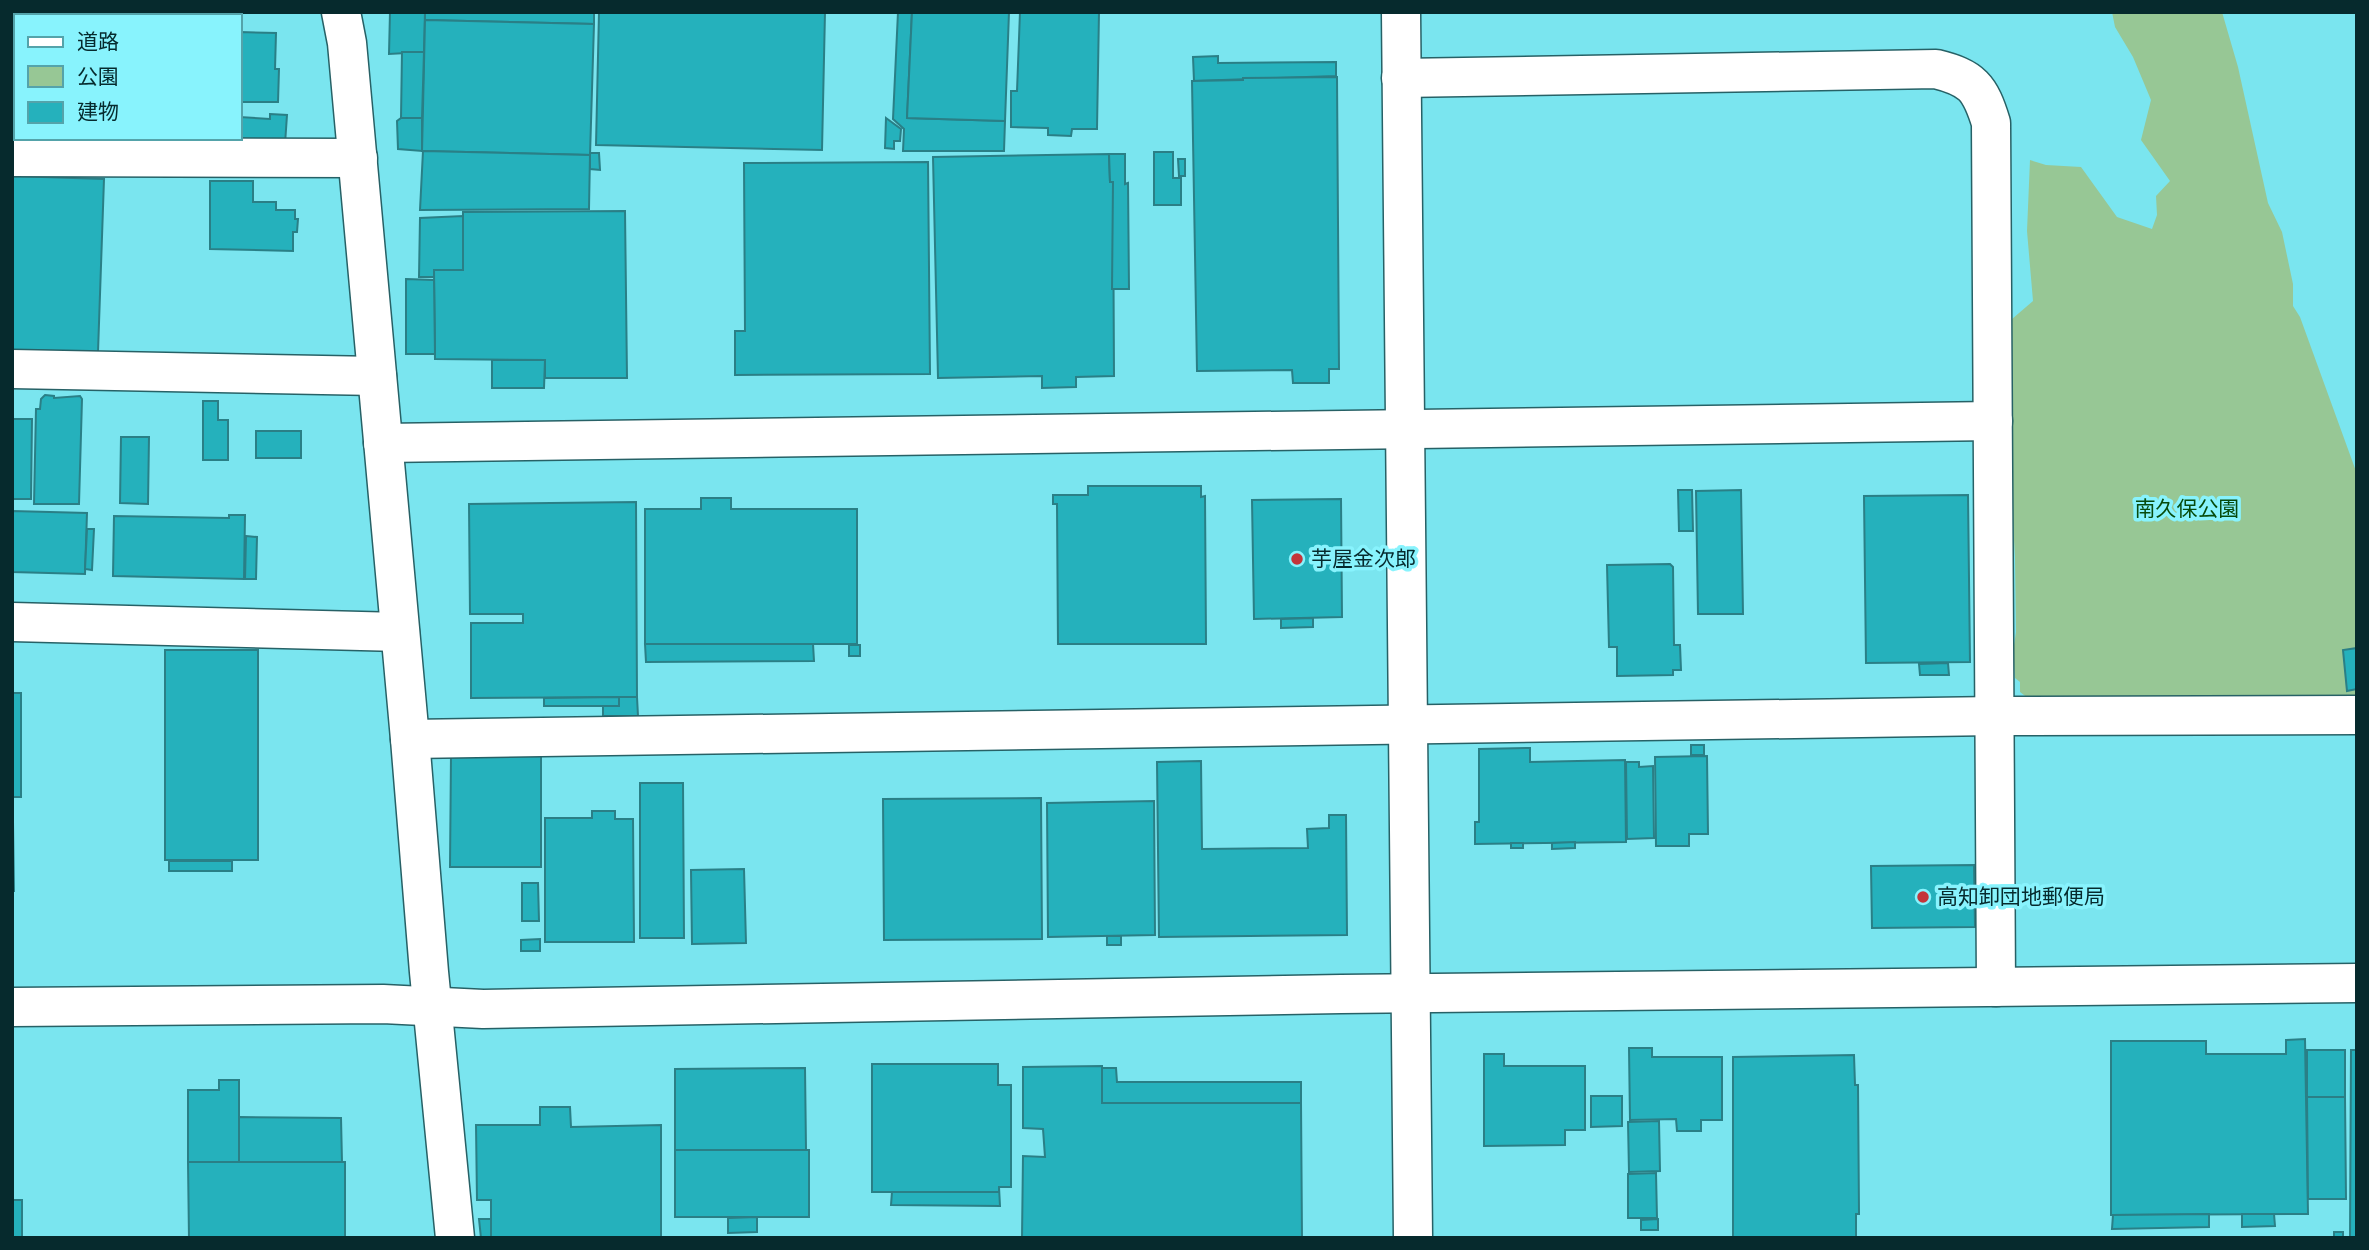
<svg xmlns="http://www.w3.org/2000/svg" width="2369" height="1250" font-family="Roboto,'Noto Sans JP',sans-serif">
  <rect width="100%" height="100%" fill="#7ae5ef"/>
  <!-- green -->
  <polygon fill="#97c795" points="2112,12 2222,12 2238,67 2268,203 2282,232 2293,284 2293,306 2300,317 2357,474 2357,696 2033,702 2020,692 2020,682 2015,678 2013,652 2016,632 2015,558 2010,470 2012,413 2009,345 2012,319 2033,301 2027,231 2030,160 2046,165 2081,167 2117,217 2152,229 2157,215 2156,196 2170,181 2141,140 2151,100 2133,57 2115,27"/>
  <!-- building -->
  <g fill="#25b1bc" stroke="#2a7f86" stroke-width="2">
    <polygon points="390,12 425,12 424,52 389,54"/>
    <polygon points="425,12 594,12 594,24 425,20"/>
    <polygon points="599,12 825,12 822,150 596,145"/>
    <polygon points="898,12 912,12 907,118 1005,121 1004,151 903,151 904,129 893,119"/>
    <polygon points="912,12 1009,12 1005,121 907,118"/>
    <polygon points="1020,12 1099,12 1097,129 1072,129 1071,136 1048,135 1048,128 1011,127 1011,91 1017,91"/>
    <polygon points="425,20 594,24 590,155 422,151"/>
    <polygon points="240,32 276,33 275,69 279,69 278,102 240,102"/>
    <polygon points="402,52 424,52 422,118 401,118"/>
    <polygon points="1218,56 1218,63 1336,62 1336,76 1194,81 1193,57"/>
    <polygon points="1337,77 1339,369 1329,369 1329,383 1293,383 1292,370 1197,371 1192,81 1243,80 1243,78"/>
    <polygon points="270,114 287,115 285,144 236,141 236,138 240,138 240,117 270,119"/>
    <polygon points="401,118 422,118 422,151 398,149 397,121"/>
    <polygon points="886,118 901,129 900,141 894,141 894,149 885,148"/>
    <polygon points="423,151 590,155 589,209 420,210"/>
    <polygon points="1154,152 1173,152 1173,178 1181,178 1181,205 1154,205"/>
    <polygon points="590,153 599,153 600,170 590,169"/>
    <polygon points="1109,154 1110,182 1113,182 1114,376 1076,377 1076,387 1042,388 1042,376 938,378 933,157"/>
    <polygon points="1109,154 1125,154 1125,184 1128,183 1129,289 1112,289 1113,182 1110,182"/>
    <polygon points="1178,159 1185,159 1185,176 1179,176"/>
    <polygon points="928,162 930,374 735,375 735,331 745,331 744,163"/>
    <polygon points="12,176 104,179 98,352 12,350"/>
    <polygon points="210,181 253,181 253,202 276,202 276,210 295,210 295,219 298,219 297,232 293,232 293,251 210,249"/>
    <polygon points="625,211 627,378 545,378 545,360 435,359 434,270 463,270 463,212"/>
    <polygon points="463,216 463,270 434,270 434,277 419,277 420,218"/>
    <polygon points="406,279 434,280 435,354 406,354"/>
    <polygon points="492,360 545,360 544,388 492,388"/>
    <polygon points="45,395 54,396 54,398 80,396 82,399 79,504 34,504 36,409 40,409 41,399"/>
    <polygon points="203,401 218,401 218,420 228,420 228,460 203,460"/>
    <polygon points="12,419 32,419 31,499 12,499"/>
    <rect x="256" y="431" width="45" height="27"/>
    <polygon points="121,437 149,437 148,504 120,503"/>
    <polygon points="1088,486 1201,486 1201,497 1205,496 1206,644 1058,644 1057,504 1053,504 1053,495 1088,495"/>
    <polygon points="1678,490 1692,490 1693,531 1679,531"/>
    <polygon points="1741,490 1743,614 1698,614 1696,491"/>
    <polygon points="1968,495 1970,662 1866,663 1864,496"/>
    <polygon points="701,498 731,498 731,509 857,509 857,644 645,644 645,509 701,509"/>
    <polygon points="1341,499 1342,617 1254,619 1252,500"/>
    <polygon points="636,502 637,697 471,698 471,623 523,623 523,614 470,614 469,504"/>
    <polygon points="12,511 87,513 85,574 12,572"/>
    <polygon points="229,515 245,515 244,579 113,576 114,516 229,518"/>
    <polygon points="87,529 94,529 92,570 85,569"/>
    <polygon points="246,536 257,537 256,579 245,579"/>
    <polygon points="1670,564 1673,567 1674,645 1680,645 1681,670 1673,670 1673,675 1617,676 1617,647 1609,647 1607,565"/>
    <polygon points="1313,618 1313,627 1281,628 1281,619"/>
    <polygon points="645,644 813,644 814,661 646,662"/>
    <rect x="849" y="645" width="11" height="11"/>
    <polygon points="2357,648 2357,689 2347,691 2343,650"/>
    <rect x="165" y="650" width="93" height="210"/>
    <polygon points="1948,663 1949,675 1920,675 1919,664"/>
    <rect x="12" y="693" width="9" height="104"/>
    <polygon points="619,697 619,706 544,706 544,698"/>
    <polygon points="619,697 637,697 638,716 603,716 603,706 619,706"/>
    <rect x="1691" y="745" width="13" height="10"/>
    <polygon points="1530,748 1530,762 1625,760 1626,842 1475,844 1475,822 1479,822 1479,749"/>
    <polygon points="451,755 541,755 541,867 450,867"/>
    <polygon points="1707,756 1708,834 1689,834 1689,846 1656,846 1655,757"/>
    <polygon points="1201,761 1202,849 1308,848 1307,829 1329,828 1329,815 1346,815 1347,935 1159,937 1157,762"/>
    <polygon points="1626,762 1639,762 1639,767 1653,766 1654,838 1627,839"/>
    <polygon points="640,783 683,783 684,938 640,938"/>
    <polygon points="1041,798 1042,939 884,940 883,799"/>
    <polygon points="1154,801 1155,935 1048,937 1047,803"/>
    <polygon points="592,811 615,811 615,819 633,819 634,942 545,942 545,818 592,818"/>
    <polygon points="12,822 13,822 14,891 12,891"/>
    <polygon points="1575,842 1575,848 1552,849 1552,843"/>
    <rect x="1511" y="843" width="12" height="5"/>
    <rect x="169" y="861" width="63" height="10"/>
    <polygon points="1974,865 1975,927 1872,928 1871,866"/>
    <polygon points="744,869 746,943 692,944 691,870"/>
    <polygon points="522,883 538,883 539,921 522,921"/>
    <rect x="1107" y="936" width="14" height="9"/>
    <polygon points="540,939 540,951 521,951 521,940"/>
    <polygon points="2305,1039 2308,1214 2111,1215 2111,1041 2206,1041 2206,1054 2286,1054 2286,1040"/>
    <polygon points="1629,1048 1652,1048 1652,1057 1722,1057 1722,1120 1701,1120 1701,1131 1677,1131 1676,1119 1630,1120"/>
    <rect x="2307" y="1050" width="38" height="47"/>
    <polygon points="2351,1050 2357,1050 2357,1238 2350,1238"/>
    <polygon points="1484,1054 1504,1054 1504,1066 1585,1066 1585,1130 1565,1130 1565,1145 1484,1146"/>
    <polygon points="1854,1055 1855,1085 1858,1085 1859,1214 1856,1214 1856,1238 1733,1238 1733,1057"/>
    <polygon points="872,1064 998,1064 998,1085 1011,1085 1011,1187 999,1187 999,1192 872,1192"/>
    <polygon points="1102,1066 1102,1103 1301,1103 1302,1238 1022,1238 1023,1156 1045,1157 1043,1129 1023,1128 1023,1067"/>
    <polygon points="805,1068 806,1150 675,1150 675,1069"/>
    <polygon points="1102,1068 1116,1068 1117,1082 1301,1082 1301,1103 1102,1103"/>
    <polygon points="219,1080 239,1080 239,1162 188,1162 188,1090 219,1090"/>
    <polygon points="1591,1096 1622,1096 1622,1126 1591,1127"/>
    <polygon points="2307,1097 2345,1097 2346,1199 2308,1199"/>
    <polygon points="540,1107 570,1107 571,1127 661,1125 661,1238 491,1238 491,1200 477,1200 476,1125 540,1125"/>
    <polygon points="239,1117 341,1118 342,1162 239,1162"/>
    <polygon points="1659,1121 1660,1171 1629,1172 1628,1122"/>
    <rect x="675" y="1150" width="134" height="67"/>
    <polygon points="188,1162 345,1162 345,1238 189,1238"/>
    <polygon points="1656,1173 1657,1218 1628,1218 1628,1174"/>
    <polygon points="999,1187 1000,1206 891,1205 892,1192 999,1192"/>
    <rect x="12" y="1200" width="10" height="38"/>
    <polygon points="2209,1214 2209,1227 2112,1229 2113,1215"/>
    <polygon points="2242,1214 2274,1214 2275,1226 2242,1227"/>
    <polygon points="757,1217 757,1232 728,1233 728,1218"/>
    <polygon points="479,1219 491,1219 491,1238 481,1238"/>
    <polygon points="1658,1219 1658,1230 1641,1230 1641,1220"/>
    <rect x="2334" y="1232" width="9" height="6"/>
  </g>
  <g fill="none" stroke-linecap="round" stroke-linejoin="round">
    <!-- minor casing -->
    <g stroke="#276166" stroke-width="41">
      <g id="minor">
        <polyline points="341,12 347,43 410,739 429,972 455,1238"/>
        <polyline points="1401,12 1413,1238"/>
        <path d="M 1401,78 L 1936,69 C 1972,78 1980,87 1991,123 L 1996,987"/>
        <polyline points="12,157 358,158"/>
        <polyline points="12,369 377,376"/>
        <polyline points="383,443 1993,421"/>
        <polyline points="12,622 400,632"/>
        <polyline points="410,739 1995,716 2357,715"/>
        <polyline points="12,1007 383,1004 483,1009 1341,994 2357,983"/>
      </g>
    </g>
    <!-- minor -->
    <use href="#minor" stroke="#fff" stroke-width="38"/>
  </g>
  <!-- markers -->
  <g fill="#c4353a" stroke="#88f3fd" stroke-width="2.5">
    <circle cx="1297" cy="559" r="7"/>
    <circle cx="1923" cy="897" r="7"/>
  </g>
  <g text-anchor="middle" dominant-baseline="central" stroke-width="7" stroke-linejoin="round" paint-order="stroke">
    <!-- park labels -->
    <g font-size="21" fill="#074b0c" stroke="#88f3fd">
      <text x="2187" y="509">南久保公園</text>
    </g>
    <!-- poi labels -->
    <g font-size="21" fill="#062a2d" stroke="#88f3fd" text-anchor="start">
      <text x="1311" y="559">芋屋金次郎</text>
      <text x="1937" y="897">高知卸団地郵便局</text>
    </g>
  </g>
  <!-- border -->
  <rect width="2369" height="1250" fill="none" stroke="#062a2d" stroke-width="28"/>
  <!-- legend -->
  <rect x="14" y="14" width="228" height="126" fill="#88f3fd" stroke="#54a3aa" stroke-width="2"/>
  <rect x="28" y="37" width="35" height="10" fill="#ffffff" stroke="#54a3aa" stroke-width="2"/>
  <text x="77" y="49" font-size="21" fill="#062a2d">道路</text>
  <rect x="28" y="66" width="35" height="21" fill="#97c795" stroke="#54a3aa" stroke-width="2"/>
  <text x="77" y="84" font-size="21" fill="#062a2d">公園</text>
  <rect x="28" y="102" width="35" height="21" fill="#25b1bc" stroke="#54a3aa" stroke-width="2"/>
  <text x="77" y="119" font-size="21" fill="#062a2d">建物</text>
</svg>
